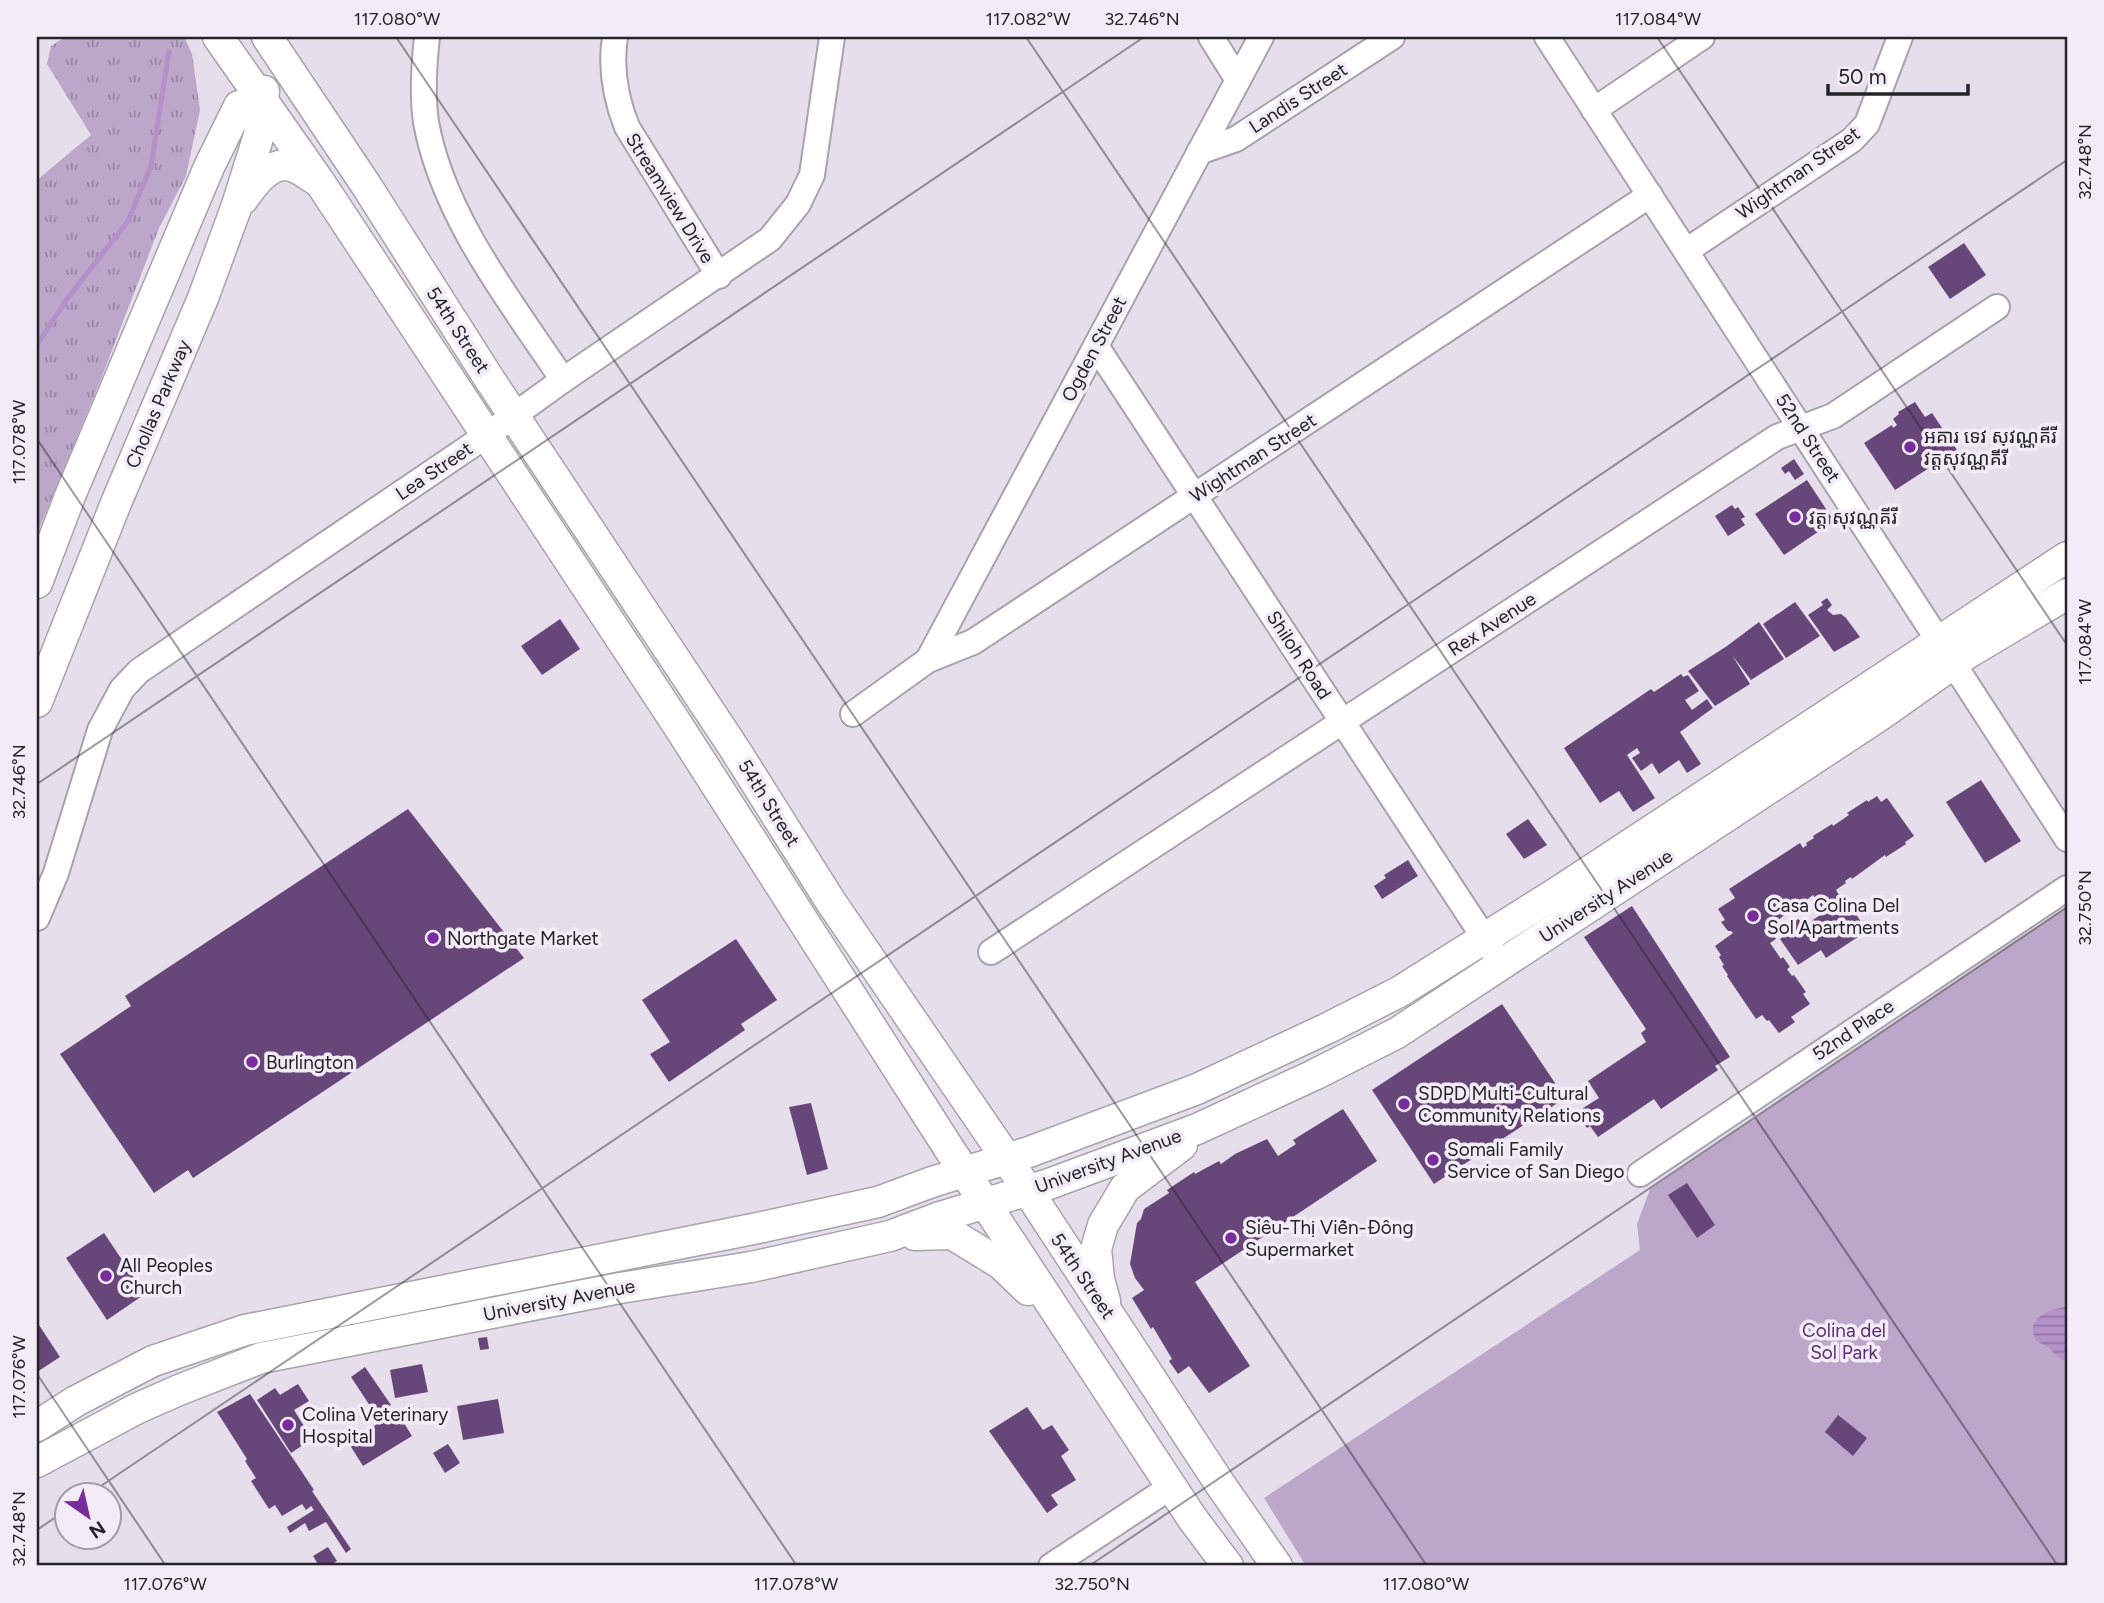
<svg xmlns="http://www.w3.org/2000/svg" width="2104" height="1603" font-family="Figtree,'Noto Sans Khmer',sans-serif">
  <defs>
    <pattern id="grass-tufts" width="24" height="20" patternUnits="userSpaceOnUse" patternTransform="scale(1.75)"><rect width="24" height="20" fill="#bca6ca"/><path d="M3 7l-1-3M5 7V3M7 7l1-3M15 17l-1-3M17 17v-4M19 17l1-3" fill="none" stroke="#9987a4"/></pattern>
    <pattern id="water-rules" width="6" height="5" patternUnits="userSpaceOnUse" patternTransform="scale(1.75)"><rect width="6" height="5" fill="#b491c9"/><path d="M0 2.5h6" fill="none" stroke="#9276a3"/></pattern>
  </defs>
  <rect width="100%" height="100%" fill="#e6dfeb"/>
  <!-- grass -->
  <polygon fill="url(#grass-tufts)" points="65,37 184,37 192,54 200,110 186,176 159,228 101,379 37,534 37,180 91,135 47,64 51,46"/>
  <!-- park -->
  <polygon fill="#bca6ca" points="2067,907 2067,1566 1306,1566 1264,1498 1640,1250 1637,1224 1650,1189"/>
  <!-- water -->
  <path fill="url(#water-rules)" d="M 2067,1307 L 2067,1360 C 2057,1360 2056,1354 2049,1348 C 2044,1344 2038,1344 2035,1338 C 2025,1317 2053,1308 2067,1307 Z"/>
  <g fill="none" stroke-linecap="round" stroke-linejoin="round">
    <!-- stream -->
    <polyline stroke="#b491c9" stroke-width="5" points="37,345 67,299 128,221 151,166 169,51"/>
  </g>
  <!-- building -->
  <g fill="#674679">
    <polygon points="1964,243 1986,275 1950,299 1928,267"/>
    <polygon points="1915,402 1925,417 1932,413 1957,450 1895,490 1864,443 1892,425 1893,428 1897,425 1893,419 1899,414 1898,412"/>
    <polygon points="1794,459 1804,474 1795,480 1789,471 1785,474 1781,468"/>
    <polygon points="1807,480 1834,521 1784,555 1755,514"/>
    <polygon points="1732,505 1735,509 1738,507 1745,517 1741,519 1745,525 1728,536 1715,516"/>
    <polygon points="1827,598 1832,605 1827,610 1833,615 1841,614 1846,618 1860,637 1834,652 1808,615 1823,605 1821,602"/>
    <polygon points="1795,602 1820,636 1786,658 1763,624"/>
    <polygon points="560,619 580,649 542,675 521,646"/>
    <polygon points="1759,622 1784,659 1751,680 1732,655 1750,684 1715,706 1688,671 1727,646"/>
    <polygon points="1681,674 1683,677 1688,675 1699,691 1685,700 1692,710 1707,699 1713,708 1680,732 1701,764 1687,773 1679,760 1659,774 1652,763 1641,771 1632,758 1640,753 1637,748 1627,755 1655,798 1633,812 1619,791 1600,803 1564,748 1651,689 1654,692"/>
    <polygon points="1981,780 2021,841 1985,863 1946,802"/>
    <polygon points="1877,796 1881,802 1887,798 1914,836 1905,842 1906,844 1886,857 1885,855 1852,879 1851,877 1845,881 1846,883 1836,890 1841,898 1844,896 1867,931 1826,958 1821,950 1798,965 1780,939 1795,928 1792,924 1798,919 1805,925 1825,912 1813,895 1789,914 1788,912 1772,925 1770,924 1765,927 1767,929 1769,928 1776,939 1770,943 1781,959 1783,957 1790,967 1787,969 1792,976 1794,975 1806,992 1803,994 1810,1004 1791,1017 1795,1022 1779,1033 1769,1020 1767,1021 1762,1015 1756,1019 1727,976 1728,975 1722,966 1724,965 1719,957 1721,955 1715,946 1733,933 1731,931 1728,931 1721,922 1725,920 1718,909 1735,898 1729,889 1800,843 1803,848 1807,845 1806,843 1814,838 1813,836 1832,824 1833,826 1849,815 1847,813 1867,800 1868,802"/>
    <polygon points="408,809 524,958 193,1178 188,1170 154,1193 60,1054 131,1006 125,996"/>
    <polygon points="1528,819 1547,845 1524,859 1506,834"/>
    <polygon points="1408,860 1418,876 1382,899 1374,886 1386,878 1384,875"/>
    <polygon points="1632,906 1730,1057 1715,1066 1718,1070 1661,1109 1654,1099 1598,1137 1590,1126 1587,1128 1581,1119 1585,1117 1580,1110 1599,1098 1588,1081 1646,1042 1641,1033 1646,1029 1584,937"/>
    <polygon points="736,939 777,1000 741,1024 745,1030 669,1082 650,1054 670,1042 642,1000"/>
    <polygon points="1502,1004 1565,1098 1434,1184 1372,1090"/>
    <polygon points="811,1103 828,1169 807,1175 789,1107"/>
    <polygon points="1343,1109 1377,1161 1195,1282 1250,1366 1209,1393 1189,1366 1178,1374 1169,1361 1172,1359 1153,1327 1151,1329 1132,1298 1144,1290 1135,1278 1130,1264 1137,1223 1141,1219 1144,1209 1169,1193 1167,1190 1194,1172 1195,1174 1219,1161 1221,1164 1235,1154 1267,1139 1278,1156 1296,1144 1293,1140"/>
    <polygon points="1687,1183 1715,1225 1697,1238 1668,1195"/>
    <polygon points="104,1233 145,1294 107,1320 66,1258"/>
    <polygon points="37,1322 60,1357 37,1372"/>
    <polygon points="487,1337 489,1349 480,1350 478,1338"/>
    <polygon points="422,1364 428,1392 395,1398 390,1370"/>
    <polygon points="365,1367 391,1405 376,1415 351,1377"/>
    <polygon points="298,1384 309,1401 294,1410 312,1439 291,1453 257,1400 275,1388 280,1395"/>
    <polygon points="250,1394 314,1490 312,1491 351,1549 346,1553 326,1522 309,1531 305,1523 290,1533 287,1527 314,1510 311,1506 306,1510 302,1504 282,1516 275,1505 269,1509 251,1481 256,1478 245,1461 247,1459 217,1412"/>
    <polygon points="498,1399 504,1433 463,1440 457,1406"/>
    <polygon points="1027,1407 1043,1430 1052,1425 1069,1450 1061,1456 1076,1480 1051,1495 1058,1505 1047,1513 989,1431"/>
    <polygon points="397,1412 412,1436 363,1466 348,1442"/>
    <polygon points="1838,1415 1867,1438 1853,1456 1825,1432"/>
    <polygon points="448,1444 460,1463 445,1473 433,1453"/>
    <polygon points="328,1547 337,1561 329,1566 319,1566 313,1556"/>
  </g>
  <g fill="none" stroke-linecap="round" stroke-linejoin="round">
    <!-- minor casing -->
    <g stroke="#a9a2ad" stroke-width="28">
      <g id="minor">
        <path d="M 427,37 C 424,64 422,95 426,122 C 443,217 511,302 563,380"/>
        <path d="M 615,37 C 610,69 615,97 627,127 L 719,276"/>
        <polyline points="1211,37 1238,80"/>
        <polyline points="1547,37 2067,839"/>
        <polyline points="1594,110 1702,37"/>
        <polyline points="1199,152 1236,139 1392,37"/>
        <polyline points="1686,251 1852,140 1867,124 1900,37"/>
        <polyline points="1096,346 1502,965"/>
        <polyline points="928,660 1261,37"/>
        <polyline points="853,714 928,660 973,642 1650,195"/>
        <polyline points="37,918 56,873 100,730 122,689 139,671 487,435 563,380 770,239 798,204 812,175 832,37"/>
        <polyline points="991,952 1777,437 1833,416 1997,307"/>
        <polyline points="1640,1174 2067,888"/>
        <polyline points="1051,1566 1172,1486"/>
      </g>
    </g>
    <!-- major casing -->
    <g stroke="#a9a2ad" stroke-width="33">
      <g id="major">
        <polyline points="218,37 319,181 677,724 950,1150 1192,1518 1228,1566"/>
        <polyline points="267,37 366,185 490,380 734,748 831,902 1007,1159 1220,1484 1277,1566"/>
        <path d="M 243,199 C 252,186 267,164 287,165 C 298,166 309,176 318,181"/>
        <polyline points="37,583 70,496 209,167 239,106 263,100"/>
        <polyline points="37,702 116,503 203,298 236,208 259,135 264,91"/>
        <polyline points="915,1235 952,1234 1001,1264 1028,1290"/>
        <polyline points="1105,1301 1099,1279 1096,1249 1103,1225 1125,1188 1182,1145"/>
        <polyline points="37,1426 76,1401 153,1361 245,1330 753,1229 878,1202 932,1182 1029,1152 1197,1089 1328,1028 1399,992 1561,890 2067,557"/>
        <polyline points="37,1462 136,1409 179,1390 261,1358 620,1288 751,1267 890,1236 940,1217 1049,1184 1197,1129 1314,1075 1397,1033 1879,716 1968,653 2067,594"/>
      </g>
    </g>
    <!-- minor -->
    <use href="#minor" stroke="#fff" stroke-width="24"/>
    <!-- major -->
    <use href="#major" stroke="#fff" stroke-width="30"/>
  </g>
  <!-- ticks -->
  <path fill="none" stroke="#262328" stroke-width="2" stroke-opacity="0.45" d="M 37,37 L 38,37M 396,37 L 1427,1566M 1026,37 L 2058,1566M 1657,37 L 2067,645M 37,439 L 797,1566M 37,784 L 1144,37M 37,1374 L 166,1566M 89,1494 L 2067,160M 37,1530 L 66,1510M 1089,1566 L 2067,907"/>
  <!-- markers -->
  <g fill="#792c9e" stroke="#f3ecf8" stroke-width="2.5">
    <circle cx="1910" cy="447" r="7"/>
    <circle cx="1795" cy="517" r="7"/>
    <circle cx="1753" cy="916" r="7"/>
    <circle cx="433" cy="938" r="7"/>
    <circle cx="252" cy="1062" r="7"/>
    <circle cx="1404" cy="1104" r="7"/>
    <circle cx="1433" cy="1160" r="7"/>
    <circle cx="1231" cy="1238" r="7"/>
    <circle cx="106" cy="1276" r="7"/>
    <circle cx="288" cy="1425" r="7"/>
  </g>
  <g text-anchor="middle" dominant-baseline="central" stroke-width="7" stroke-linejoin="round" paint-order="stroke">
    <!-- street labels -->
    <g font-size="19" fill="#262328" stroke="#f3ecf8">
      <text transform="translate(1298 98) rotate(-33)">Landis Street</text>
      <text transform="translate(1798 173) rotate(-35)">Wightman Street</text>
      <text transform="translate(670 198) rotate(58)">Streamview Drive</text>
      <text transform="translate(458 330) rotate(57)">54th Street</text>
      <text transform="translate(1094 349) rotate(-62)">Ogden Street</text>
      <text transform="translate(158 404) rotate(-67)">Chollas Parkway</text>
      <text transform="translate(1808 438) rotate(57)">52nd Street</text>
      <text transform="translate(1253 458) rotate(-33)">Wightman Street</text>
      <text transform="translate(434 471) rotate(-34)">Lea Street</text>
      <text transform="translate(1492 624) rotate(-33)">Rex Avenue</text>
      <text transform="translate(1299 655) rotate(57)">Shiloh Road</text>
      <text transform="translate(769 803) rotate(58)">54th Street</text>
      <text transform="translate(1606 896) rotate(-33)">University Avenue</text>
      <text transform="translate(1853 1030) rotate(-34)">52nd Place</text>
      <text transform="translate(1108 1161) rotate(-20)">University Avenue</text>
      <text transform="translate(1083 1276) rotate(56)">54th Street</text>
      <text transform="translate(559 1300) rotate(-11)">University Avenue</text>
    </g>
    <!-- poi labels -->
    <g font-size="19" fill="#262328" stroke="#f3ecf8" text-anchor="start">
      <text x="1924" y="436">អគារ ទេវ សុវណ្ណគីរី<tspan x="1924" dy="22">វត្តសុវណ្ណគីរី</tspan></text>
      <text x="1809" y="517">វត្ត សុវណ្ណគីរី</text>
      <text x="1767" y="905">Casa Colina Del<tspan x="1767" dy="22">Sol Apartments</tspan></text>
      <text x="447" y="938">Northgate Market</text>
      <text x="266" y="1062">Burlington</text>
      <text x="1418" y="1093">SDPD Multi-Cultural<tspan x="1418" dy="22">Community Relations</tspan></text>
      <text x="1447" y="1149">Somali Family<tspan x="1447" dy="22">Service of San Diego</tspan></text>
      <text x="1245" y="1227">Siêu-Thị Viễn-Đông<tspan x="1245" dy="22">Supermarket</tspan></text>
      <text x="120" y="1265">All Peoples<tspan x="120" dy="22">Church</tspan></text>
      <text x="302" y="1414">Colina Veterinary<tspan x="302" dy="22">Hospital</tspan></text>
    </g>
    <!-- park labels -->
    <g font-size="19" fill="#592d70" stroke="#f3ecf8">
      <text x="1844" y="1330">Colina del<tspan x="1844" dy="22">Sol Park</tspan></text>
    </g>
  </g>
  <!-- border -->
  <rect width="2104" height="1603" fill="none" stroke="#f3ecf8" stroke-width="77"/>
  <!-- north arrow -->
  <g transform="translate(88 1516) rotate(146)"><circle r="33" fill="#f3ecf8" stroke="#a19ca5" stroke-width="2"/>
  <path d="M0-5L12 26L0 18L-12 26Z" fill="#792c9e"/>
  <text y="-10" font-size="19" font-weight="bold" text-anchor="middle" fill="#262328">N</text>
  </g>
  <!-- scale -->
  <path d="M1828 84v10h140v-10" fill="none" stroke="#262328" stroke-width="3.5"/>
  <text x="1838" y="84" font-size="21" fill="#262328" stroke="#f3ecf8" stroke-width="5" paint-order="stroke">50 m</text>
  <rect x="38" y="38" width="2028" height="1526" fill="none" stroke="#262328" stroke-width="2.5"/>
  <g font-size="18" text-anchor="middle" fill="#262328">
    <text x="397" y="25">117.080°W</text>
    <text x="1028" y="25">117.082°W</text>
    <text x="1142" y="25">32.746°N</text>
    <text x="1658" y="25">117.084°W</text>
    <text transform="translate(2085 162) rotate(-90)" y="6">32.748°N</text>
    <text transform="translate(19 442) rotate(-90)" y="6">117.078°W</text>
    <text transform="translate(2085 642) rotate(-90)" y="6">117.084°W</text>
    <text transform="translate(19 782) rotate(-90)" y="6">32.746°N</text>
    <text transform="translate(2085 908) rotate(-90)" y="6">32.750°N</text>
    <text transform="translate(19 1377) rotate(-90)" y="6">117.076°W</text>
    <text transform="translate(19 1529) rotate(-90)" y="6">32.748°N</text>
    <text x="165" y="1590">117.076°W</text>
    <text x="796" y="1590">117.078°W</text>
    <text x="1092" y="1590">32.750°N</text>
    <text x="1426" y="1590">117.080°W</text>
  </g>
</svg>
